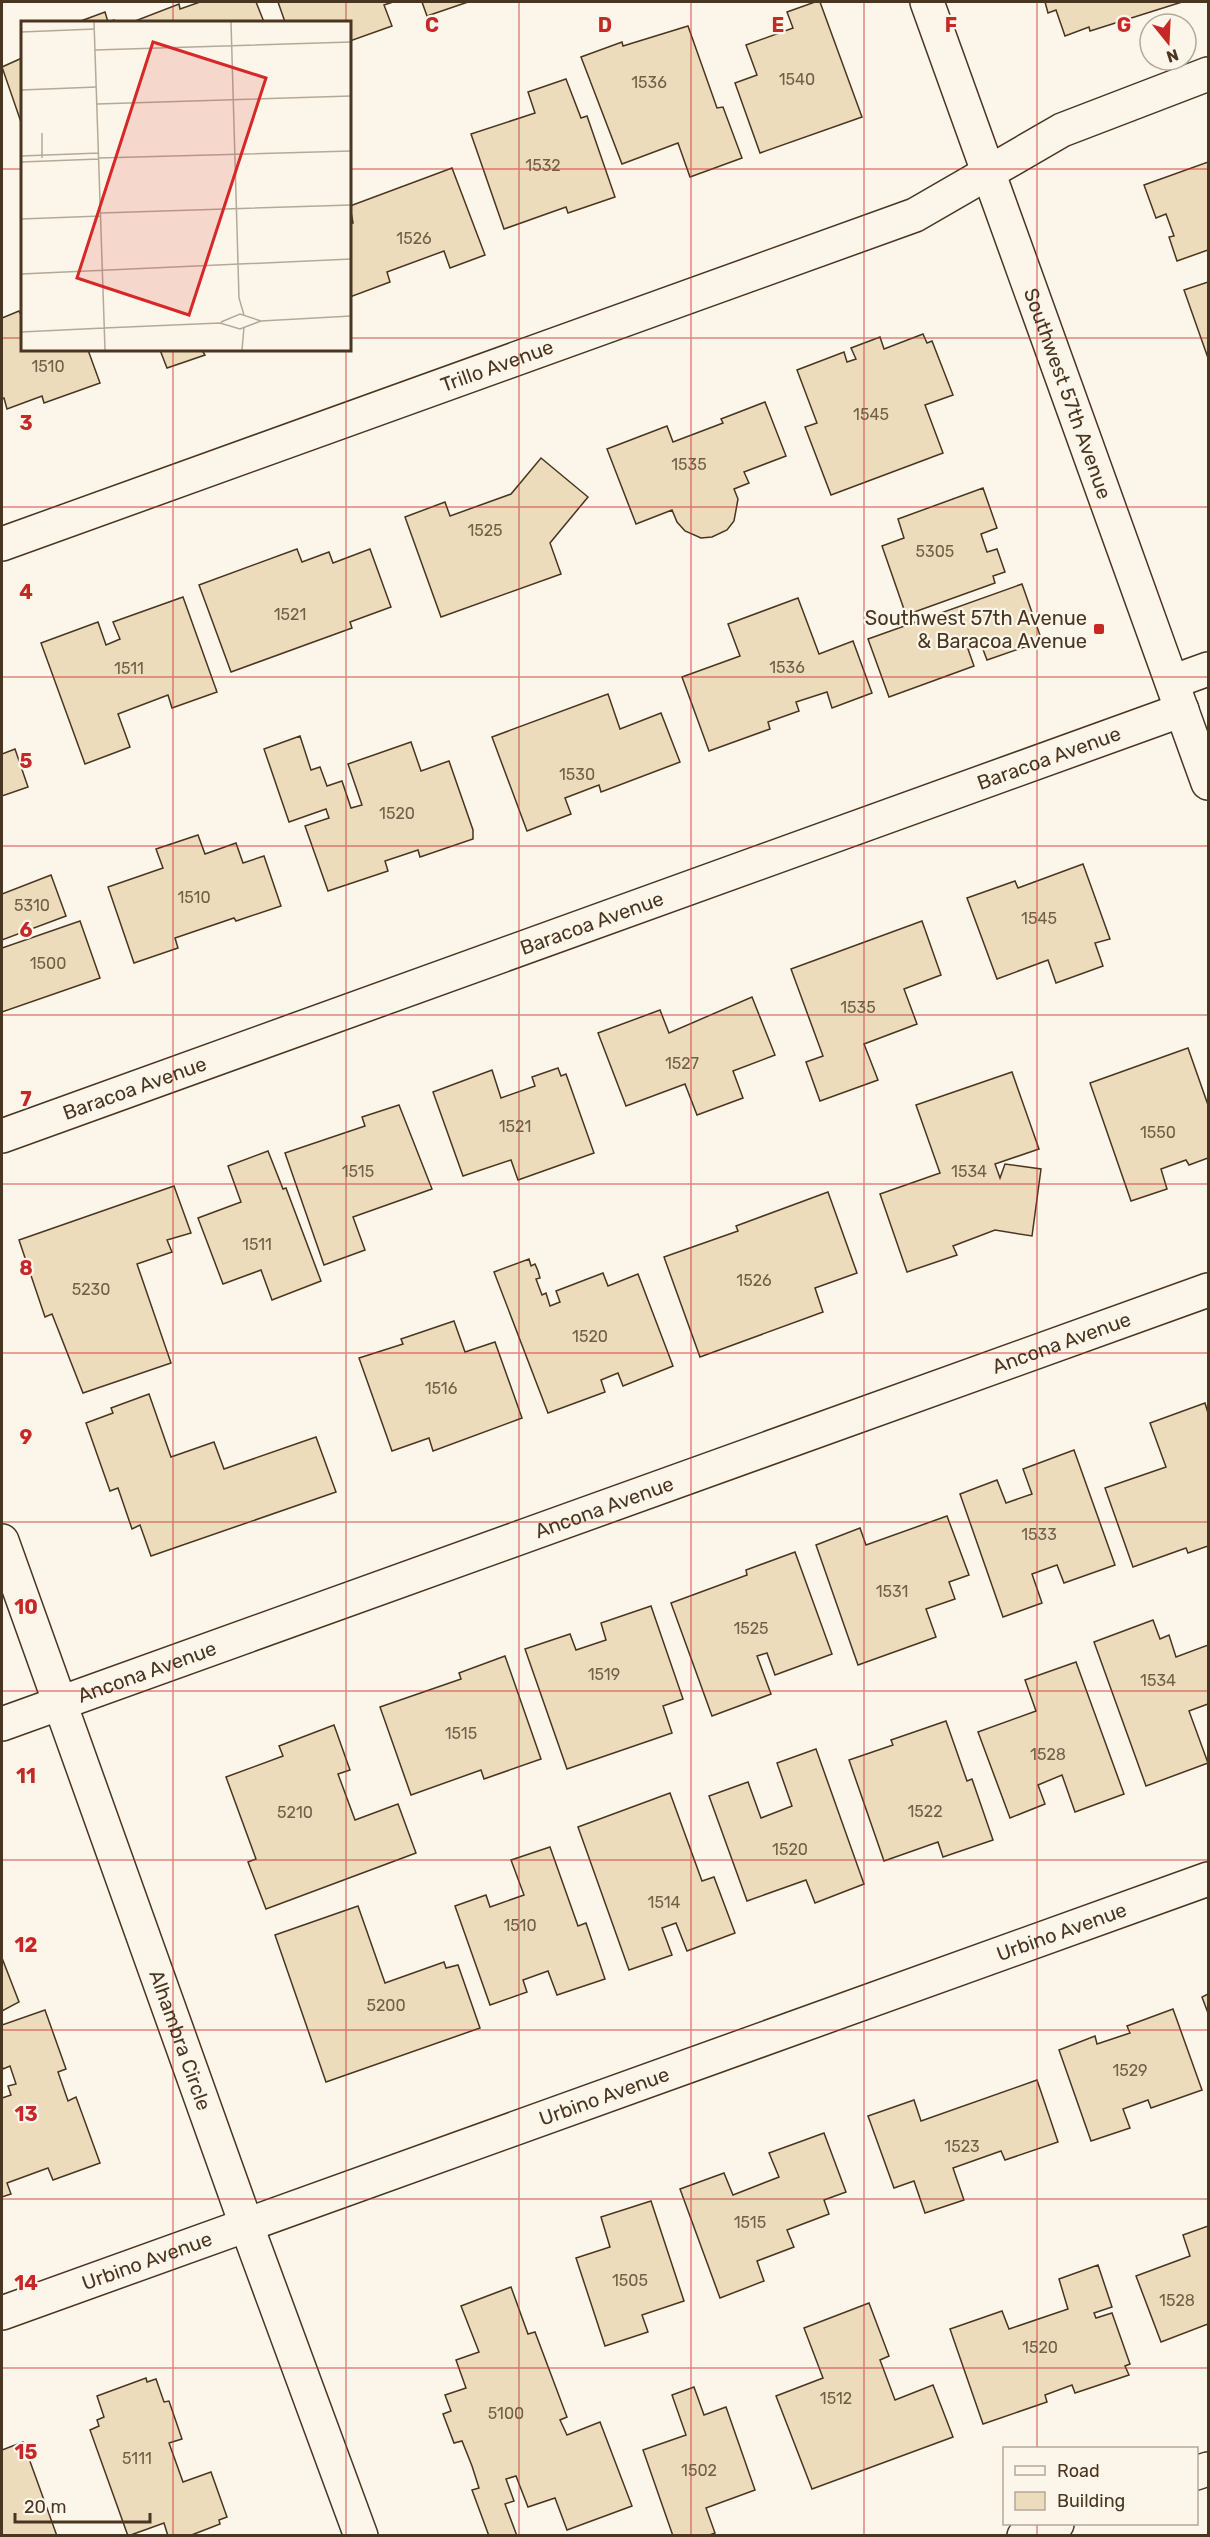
<svg xmlns="http://www.w3.org/2000/svg" width="1210" height="2537" font-family="Rubik,sans-serif">
  <rect width="100%" height="100%" fill="#fbf6e9"/>
  <!-- building -->
  <g fill="#ecdcbc" stroke="#4a3520" stroke-width="1.5">
    <polygon points="200,2 256,2 264,22 136,22 135,21 179,4 180,9"/>
    <polygon points="278,2 393,2 384,5 392,26 350,41 350,22 285,22"/>
    <polygon points="422,2 468,2 427,16"/>
    <polygon points="815,2 820,2 862,117 760,153 735,83 757,75 746,45 793,28 787,12"/>
    <polygon points="1045,2 1182,2 1090,31 1089,27 1065,36 1056,10 1048,13"/>
    <polygon points="105,12 108,22 114,20 114,22 78,22"/>
    <polygon points="688,26 717,108 723,107 742,158 690,177 678,143 622,164 581,57 622,42 623,46"/>
    <polygon points="22,58 22,125 2,67"/>
    <polygon points="566,79 581,118 587,116 615,197 568,213 566,207 504,229 471,134 535,113 528,92"/>
    <polygon points="1208,162 1208,250 1177,261 1169,237 1174,236 1166,214 1156,218 1144,185"/>
    <polygon points="452,168 485,255 450,268 444,251 387,272 390,282 350,297 350,224 353,223 350,206"/>
    <polygon points="1208,282 1208,358 1184,290"/>
    <polygon points="19,311 22,317 22,350 88,350 100,383 44,403 42,396 7,409 4,398 2,399 2,318"/>
    <polygon points="923,334 927,343 932,341 953,395 925,405 943,453 831,495 805,427 817,423 797,370 844,352 847,362 856,359 851,348 880,337 884,349"/>
    <polygon points="160,350 202,350 205,355 167,368"/>
    <polygon points="765,402 786,456 744,472 749,483 734,489 738,499 734,521 727,530 712,537 701,538 685,531 677,522 672,510 636,524 607,449 667,426 673,442 723,423 721,419"/>
    <polygon points="541,458 588,497 550,543 561,574 441,617 405,517 445,502 450,516 511,494"/>
    <polygon points="983,488 997,528 981,534 987,552 997,549 1005,572 993,576 995,583 906,615 882,546 904,538 898,519"/>
    <polygon points="297,549 302,562 329,552 333,563 370,549 391,607 350,622 352,628 231,672 199,585"/>
    <polygon points="1022,584 1042,641 987,660 981,644 968,649 974,666 889,697 868,639"/>
    <polygon points="183,597 217,692 172,708 168,695 118,714 130,747 85,764 41,643 98,622 106,645 120,639 113,622"/>
    <polygon points="798,598 819,654 853,641 872,693 832,708 827,692 796,702 799,711 768,722 770,729 709,751 682,677 740,656 728,624"/>
    <polygon points="608,694 620,729 661,713 680,762 601,792 599,785 565,798 571,814 527,831 492,737"/>
    <polygon points="300,736 311,770 320,767 327,786 342,781 351,808 362,805 348,764 411,742 421,771 449,761 473,830 473,839 420,857 418,850 385,861 388,871 328,891 305,826 329,818 326,809 289,822 264,749"/>
    <polygon points="15,749 28,787 2,796 2,754"/>
    <polygon points="198,835 205,854 236,843 243,863 264,856 281,906 236,921 234,918 175,938 178,948 134,963 108,887 163,868 156,849"/>
    <polygon points="1083,864 1110,939 1095,943 1103,966 1056,983 1048,960 997,979 967,898 1015,881 1018,888"/>
    <polygon points="51,875 66,916 2,940 2,894"/>
    <polygon points="80,921 100,978 2,1012 2,948"/>
    <polygon points="922,921 941,975 904,989 917,1024 864,1044 878,1080 820,1101 806,1062 823,1056 791,969"/>
    <polygon points="752,997 775,1055 733,1071 743,1098 697,1115 685,1084 626,1106 598,1033 660,1010 669,1033"/>
    <polygon points="1188,1048 1208,1105 1208,1158 1189,1165 1186,1160 1161,1169 1167,1189 1131,1201 1090,1083"/>
    <polygon points="558,1068 561,1076 566,1074 594,1153 518,1180 511,1160 463,1176 433,1092 492,1070 501,1098 535,1086 532,1077"/>
    <polygon points="1012,1072 1039,1149 995,1164 1000,1178 1005,1164 1041,1169 1032,1236 995,1230 953,1246 957,1255 907,1272 880,1194 940,1173 916,1105"/>
    <polygon points="399,1105 432,1189 353,1217 365,1250 324,1265 285,1153 365,1126 362,1117"/>
    <polygon points="268,1151 283,1189 286,1188 321,1281 272,1300 261,1270 223,1284 198,1218 241,1202 228,1166"/>
    <polygon points="174,1186 191,1233 167,1240 172,1252 137,1264 171,1363 83,1393 52,1314 45,1317 19,1240"/>
    <polygon points="828,1192 857,1273 815,1288 823,1312 700,1357 664,1257 738,1231 736,1226"/>
    <polygon points="529,1259 531,1266 535,1264 538,1271 540,1278 536,1279 542,1295 546,1293 550,1306 560,1302 556,1291 603,1273 608,1286 638,1274 673,1366 623,1386 618,1373 601,1380 605,1392 548,1413 494,1272"/>
    <polygon points="454,1321 465,1352 495,1342 522,1418 433,1451 429,1438 392,1451 359,1358 403,1344 401,1339"/>
    <polygon points="149,1394 171,1457 214,1442 224,1469 316,1437 336,1492 151,1556 140,1525 132,1529 118,1488 110,1491 86,1423 113,1413 111,1408"/>
    <polygon points="1205,1403 1208,1413 1208,1546 1188,1553 1186,1548 1133,1567 1105,1488 1166,1467 1150,1423"/>
    <polygon points="1074,1450 1115,1565 1064,1583 1057,1565 1032,1574 1042,1603 1003,1617 960,1494 997,1480 1006,1503 1032,1494 1023,1469"/>
    <polygon points="947,1516 969,1575 949,1582 955,1599 926,1609 936,1637 858,1665 816,1545 860,1528 866,1545"/>
    <polygon points="795,1552 832,1654 775,1675 767,1653 757,1656 771,1694 712,1716 671,1603 747,1575 746,1570"/>
    <polygon points="651,1606 683,1699 663,1706 672,1733 567,1769 525,1649 570,1634 576,1650 606,1640 601,1623"/>
    <polygon points="1153,1620 1160,1639 1169,1635 1176,1657 1208,1645 1208,1704 1189,1711 1208,1763 1146,1786 1094,1642"/>
    <polygon points="505,1656 541,1759 484,1779 481,1770 411,1795 380,1707 461,1679 459,1673"/>
    <polygon points="1076,1662 1124,1794 1075,1812 1062,1775 1038,1785 1045,1804 1010,1818 978,1732 1036,1711 1025,1680"/>
    <polygon points="946,1721 967,1781 972,1779 993,1840 943,1857 938,1842 884,1861 849,1760 893,1745 891,1740"/>
    <polygon points="334,1725 350,1770 338,1774 355,1820 398,1804 416,1853 266,1909 248,1862 256,1859 226,1777 283,1756 279,1746"/>
    <polygon points="816,1749 864,1884 815,1903 806,1880 747,1901 709,1796 748,1782 761,1818 792,1806 777,1763"/>
    <polygon points="670,1793 702,1881 714,1877 735,1933 687,1951 676,1923 662,1928 672,1955 629,1970 578,1827"/>
    <polygon points="550,1847 578,1926 586,1923 605,1979 557,1995 548,1971 523,1980 527,1992 490,2005 455,1906 486,1895 490,1907 524,1895 511,1860"/>
    <polygon points="358,1906 385,1983 444,1962 446,1968 458,1965 480,2028 326,2082 275,1935"/>
    <polygon points="2,1958 19,2002 2,2011"/>
    <polygon points="1208,1994 1208,2013 1202,1997"/>
    <polygon points="1173,2009 1202,2090 1151,2108 1148,2100 1123,2109 1130,2128 1091,2141 1059,2050 1095,2036 1097,2044 1130,2033 1127,2026"/>
    <polygon points="45,2010 66,2069 58,2072 68,2101 76,2097 100,2163 53,2180 48,2168 7,2183 11,2194 2,2197 2,2098 11,2095 8,2086 16,2084 10,2066 3,2069 2,2066 2,2025"/>
    <polygon points="1037,2080 1058,2142 1005,2160 1001,2151 953,2168 964,2200 925,2213 914,2181 894,2188 868,2116 914,2100 921,2121"/>
    <polygon points="824,2133 846,2192 824,2200 829,2214 787,2230 794,2247 757,2261 764,2281 720,2298 680,2189 724,2173 733,2195 779,2177 769,2153"/>
    <polygon points="651,2201 684,2301 642,2315 648,2332 605,2346 576,2258 610,2247 601,2217"/>
    <polygon points="1208,2226 1208,2324 1161,2342 1136,2276 1190,2256 1183,2235"/>
    <polygon points="1098,2265 1112,2307 1094,2313 1096,2318 1112,2313 1130,2364 1125,2366 1129,2375 1075,2393 1072,2385 1045,2395 1047,2402 983,2424 950,2329 1002,2311 1009,2329 1068,2309 1059,2279"/>
    <polygon points="511,2287 528,2334 535,2332 567,2417 560,2420 567,2435 600,2422 632,2506 567,2530 555,2498 528,2507 516,2476 506,2479 514,2501 505,2504 517,2536 489,2536 472,2490 479,2488 472,2466 462,2441 454,2443 443,2414 451,2411 445,2395 466,2388 456,2360 479,2352 461,2306"/>
    <polygon points="869,2303 889,2356 880,2360 895,2400 933,2385 953,2437 812,2489 776,2396 823,2378 804,2328"/>
    <polygon points="146,2378 147,2382 156,2379 164,2402 169,2401 182,2439 169,2443 183,2482 211,2472 227,2517 219,2520 220,2524 189,2536 168,2536 164,2523 128,2536 90,2430 99,2426 97,2420 104,2417 97,2396"/>
    <polygon points="694,2387 704,2415 726,2407 755,2490 706,2508 715,2533 707,2536 673,2536 643,2450 686,2435 672,2395"/>
    <polygon points="23,2442 57,2536 2,2536 2,2450"/>
  </g>
  <g fill="none" stroke-linecap="round" stroke-linejoin="round">
    <!-- street casing -->
    <g stroke="#4a3520" stroke-width="36">
      <g id="street">
        <path id="s1" d="M 2,544 L 915,215 L 1062,130 L 1208,74"/>
        <polyline points="1172,682 1208,669"/>
        <path id="s2" d="M 2,1136 L 1182,710"/>
        <path id="s3" d="M 2,1724 L 1208,1290"/>
        <path id="s4" d="M 2,2313 L 1208,1879"/>
        <polyline points="1196,2473 1208,2469"/>
        <polyline points="1024,2536 1057,2524"/>
      </g>
    </g>
    <!-- secondary casing -->
    <g stroke="#4a3520" stroke-width="36">
      <g id="secondary">
        <path id="s5" d="M 927,2 L 1208,783"/>
        <path id="s6" d="M 2,1541 L 246,2224 L 361,2536"/>
      </g>
    </g>
    <!-- street -->
    <use href="#street" stroke="#fbf6e9" stroke-width="33"/>
    <!-- secondary -->
    <use href="#secondary" stroke="#fbf6e9" stroke-width="33"/>
  </g>
  <!-- grid -->
  <path fill="none" stroke="#c62828" stroke-width="1.5" stroke-opacity="0.55" d="M 173,2 L 173,22M 346,2 L 346,22M 519,2 L 519,2536M 691,2 L 691,2536M 864,2 L 864,2536M 1037,2 L 1037,2448M 2,169 L 22,169M 350,169 L 1208,169M 2,338 L 22,338M 350,338 L 1208,338M 173,350 L 173,2536M 346,350 L 346,2536M 2,507 L 1208,507M 2,677 L 1208,677M 2,846 L 1208,846M 2,1015 L 1208,1015M 2,1184 L 1208,1184M 2,1353 L 1208,1353M 2,1522 L 1208,1522M 2,1691 L 1208,1691M 2,1860 L 1208,1860M 2,2030 L 1208,2030M 2,2199 L 1208,2199M 2,2368 L 1208,2368M 1037,2524 L 1037,2536"/>
  <!-- markers -->
  <rect fill="#c62828" stroke="#fbf6e9" stroke-width="2" x="1093" y="623" width="12" height="12" rx="3"/>
  <g text-anchor="middle" dominant-baseline="central" stroke-width="4.5" stroke-linejoin="round" paint-order="stroke">
    <!-- number labels -->
    <g font-size="16" fill="#725f47">
      <text x="797" y="79">1540</text>
      <text x="649" y="82">1536</text>
      <text x="543" y="165">1532</text>
      <text x="414" y="238">1526</text>
      <text x="48" y="366">1510</text>
      <text x="871" y="414">1545</text>
      <text x="689" y="464">1535</text>
      <text x="485" y="530">1525</text>
      <text x="935" y="551">5305</text>
      <text x="290" y="614">1521</text>
      <text x="787" y="667">1536</text>
      <text x="129" y="668">1511</text>
      <text x="577" y="774">1530</text>
      <text x="397" y="813">1520</text>
      <text x="194" y="897">1510</text>
      <text x="32" y="905">5310</text>
      <text x="1039" y="918">1545</text>
      <text x="48" y="963">1500</text>
      <text x="858" y="1007">1535</text>
      <text x="682" y="1063">1527</text>
      <text x="515" y="1126">1521</text>
      <text x="1158" y="1132">1550</text>
      <text x="358" y="1171">1515</text>
      <text x="969" y="1171">1534</text>
      <text x="257" y="1244">1511</text>
      <text x="754" y="1280">1526</text>
      <text x="91" y="1289">5230</text>
      <text x="590" y="1336">1520</text>
      <text x="441" y="1388">1516</text>
      <text x="1039" y="1534">1533</text>
      <text x="892" y="1591">1531</text>
      <text x="751" y="1628">1525</text>
      <text x="604" y="1674">1519</text>
      <text x="1158" y="1680">1534</text>
      <text x="461" y="1733">1515</text>
      <text x="1048" y="1754">1528</text>
      <text x="925" y="1811">1522</text>
      <text x="295" y="1812">5210</text>
      <text x="790" y="1849">1520</text>
      <text x="664" y="1902">1514</text>
      <text x="520" y="1925">1510</text>
      <text x="386" y="2005">5200</text>
      <text x="1130" y="2070">1529</text>
      <text x="962" y="2146">1523</text>
      <text x="750" y="2222">1515</text>
      <text x="630" y="2280">1505</text>
      <text x="1177" y="2300">1528</text>
      <text x="1040" y="2347">1520</text>
      <text x="836" y="2398">1512</text>
      <text x="506" y="2413">5100</text>
      <text x="137" y="2458">5111</text>
      <text x="699" y="2470">1502</text>
    </g>
    <!-- street labels -->
    <g font-size="20" fill="#4a3520" stroke="#fbf6e9">
      <text stroke="none"><textPath href="#s1" startOffset="526">Trillo Avenue</textPath></text>
      <text stroke="none"><textPath href="#s5" startOffset="416">Southwest 57th Avenue</textPath></text>
      <text stroke="none"><textPath href="#s2" startOffset="1113">Baracoa Avenue</textPath></text>
      <text stroke="none"><textPath href="#s2" startOffset="627">Baracoa Avenue</textPath></text>
      <text stroke="none"><textPath href="#s2" startOffset="141">Baracoa Avenue</textPath></text>
      <text stroke="none"><textPath href="#s3" startOffset="1126">Ancona Avenue</textPath></text>
      <text stroke="none"><textPath href="#s3" startOffset="640">Ancona Avenue</textPath></text>
      <text stroke="none"><textPath href="#s3" startOffset="154">Ancona Avenue</textPath></text>
      <text stroke="none"><textPath href="#s4" startOffset="1126">Urbino Avenue</textPath></text>
      <text stroke="none"><textPath href="#s6" startOffset="530">Alhambra Circle</textPath></text>
      <text stroke="none"><textPath href="#s4" startOffset="640">Urbino Avenue</textPath></text>
      <text stroke="none"><textPath href="#s4" startOffset="154">Urbino Avenue</textPath></text>
    </g>
    <!-- poi labels -->
    <g font-size="20" fill="#4a3520" stroke="#fbf6e9" text-anchor="end">
      <text x="1087" y="618">Southwest 57th Avenue<tspan x="1087" dy="23">&amp; Baracoa Avenue</tspan></text>
    </g>
  </g>
  <!-- overview -->
  <g transform="translate(21 21)">
    <rect width="330" height="330" fill="#fbf6e9"/>
    <path fill="none" stroke="#b4a999" stroke-width="1.5" d="M 73,1 L 84,329M 210,1 L 218,277 L 223,294M 0,11 L 74,8M 74,29 L 330,21M 0,69 L 76,66M 76,83 L 330,75M 21,112 L 21,137M 0,135 L 78,132M 78,137 L 330,130M 0,141 L 78,138M 80,192 L 330,184M 0,198 L 80,195M 0,253 L 330,238M 200,301 L 219,293 L 240,300 L 330,295M 83,307 L 199,302 L 219,308 L 240,300M 0,311 L 83,307M 221,329 L 223,306"/>
    <path fill="#d62828" fill-opacity="0.15" stroke="#d62828" stroke-width="3" d="M 132,21 L 245,57 L 168,294 L 56,257 Z"/>
    <rect width="330" height="330" fill="none" stroke="#4a3520" stroke-width="3"/>
  </g>
  <g font-size="20" text-anchor="middle" font-weight="bold" fill="#c62828" stroke="#fbf6e9" stroke-width="4.5" stroke-linejoin="round" paint-order="stroke">
    <text x="432" y="32">C</text>
    <text x="605" y="32">D</text>
    <text x="778" y="32">E</text>
    <text x="951" y="32">F</text>
    <text x="1124" y="32">G</text>
    <text x="26" y="430">3</text>
    <text x="26" y="599">4</text>
    <text x="26" y="768">5</text>
    <text x="26" y="937">6</text>
    <text x="26" y="1106">7</text>
    <text x="26" y="1275">8</text>
    <text x="26" y="1444">9</text>
    <text x="26" y="1614">10</text>
    <text x="26" y="1783">11</text>
    <text x="26" y="1952">12</text>
    <text x="26" y="2121">13</text>
    <text x="26" y="2290">14</text>
    <text x="26" y="2459">15</text>
  </g>
  <!-- border -->
  <rect width="1210" height="2537" fill="none" stroke="#4a3520" stroke-width="6"/>
  <!-- legend -->
  <rect x="1003" y="2447" width="195" height="78" fill="#fbf6e9" stroke="#b4a999" stroke-width="1.5"/>
  <rect x="1015" y="2466" width="30" height="9" fill="#fbf6e9" stroke="#b4a999" stroke-width="1.5"/>
  <text x="1057" y="2477" font-size="18" fill="#4a3520">Road</text>
  <rect x="1015" y="2492" width="30" height="18" fill="#ecdcbc" stroke="#b4a999" stroke-width="1.5"/>
  <text x="1057" y="2507" font-size="18" fill="#4a3520">Building</text>
  <!-- north arrow -->
  <g transform="translate(1168 42) rotate(162)"><circle r="28" fill="#fbf6e9" stroke="#b4a999" stroke-width="1.5"/>
  <path d="M0-4.5L10 22L0 15L-10 22Z" fill="#c62828"/>
  <text y="-9" font-size="16" font-weight="bold" text-anchor="middle" fill="#4a3520">N</text>
  </g>
  <!-- scale -->
  <path d="M15 2513v9h135v-9" fill="none" stroke="#4a3520" stroke-width="3"/>
  <text x="24" y="2513" font-size="18" fill="#4a3520" stroke="#fbf6e9" stroke-width="4.5" paint-order="stroke">20 m</text>
</svg>
